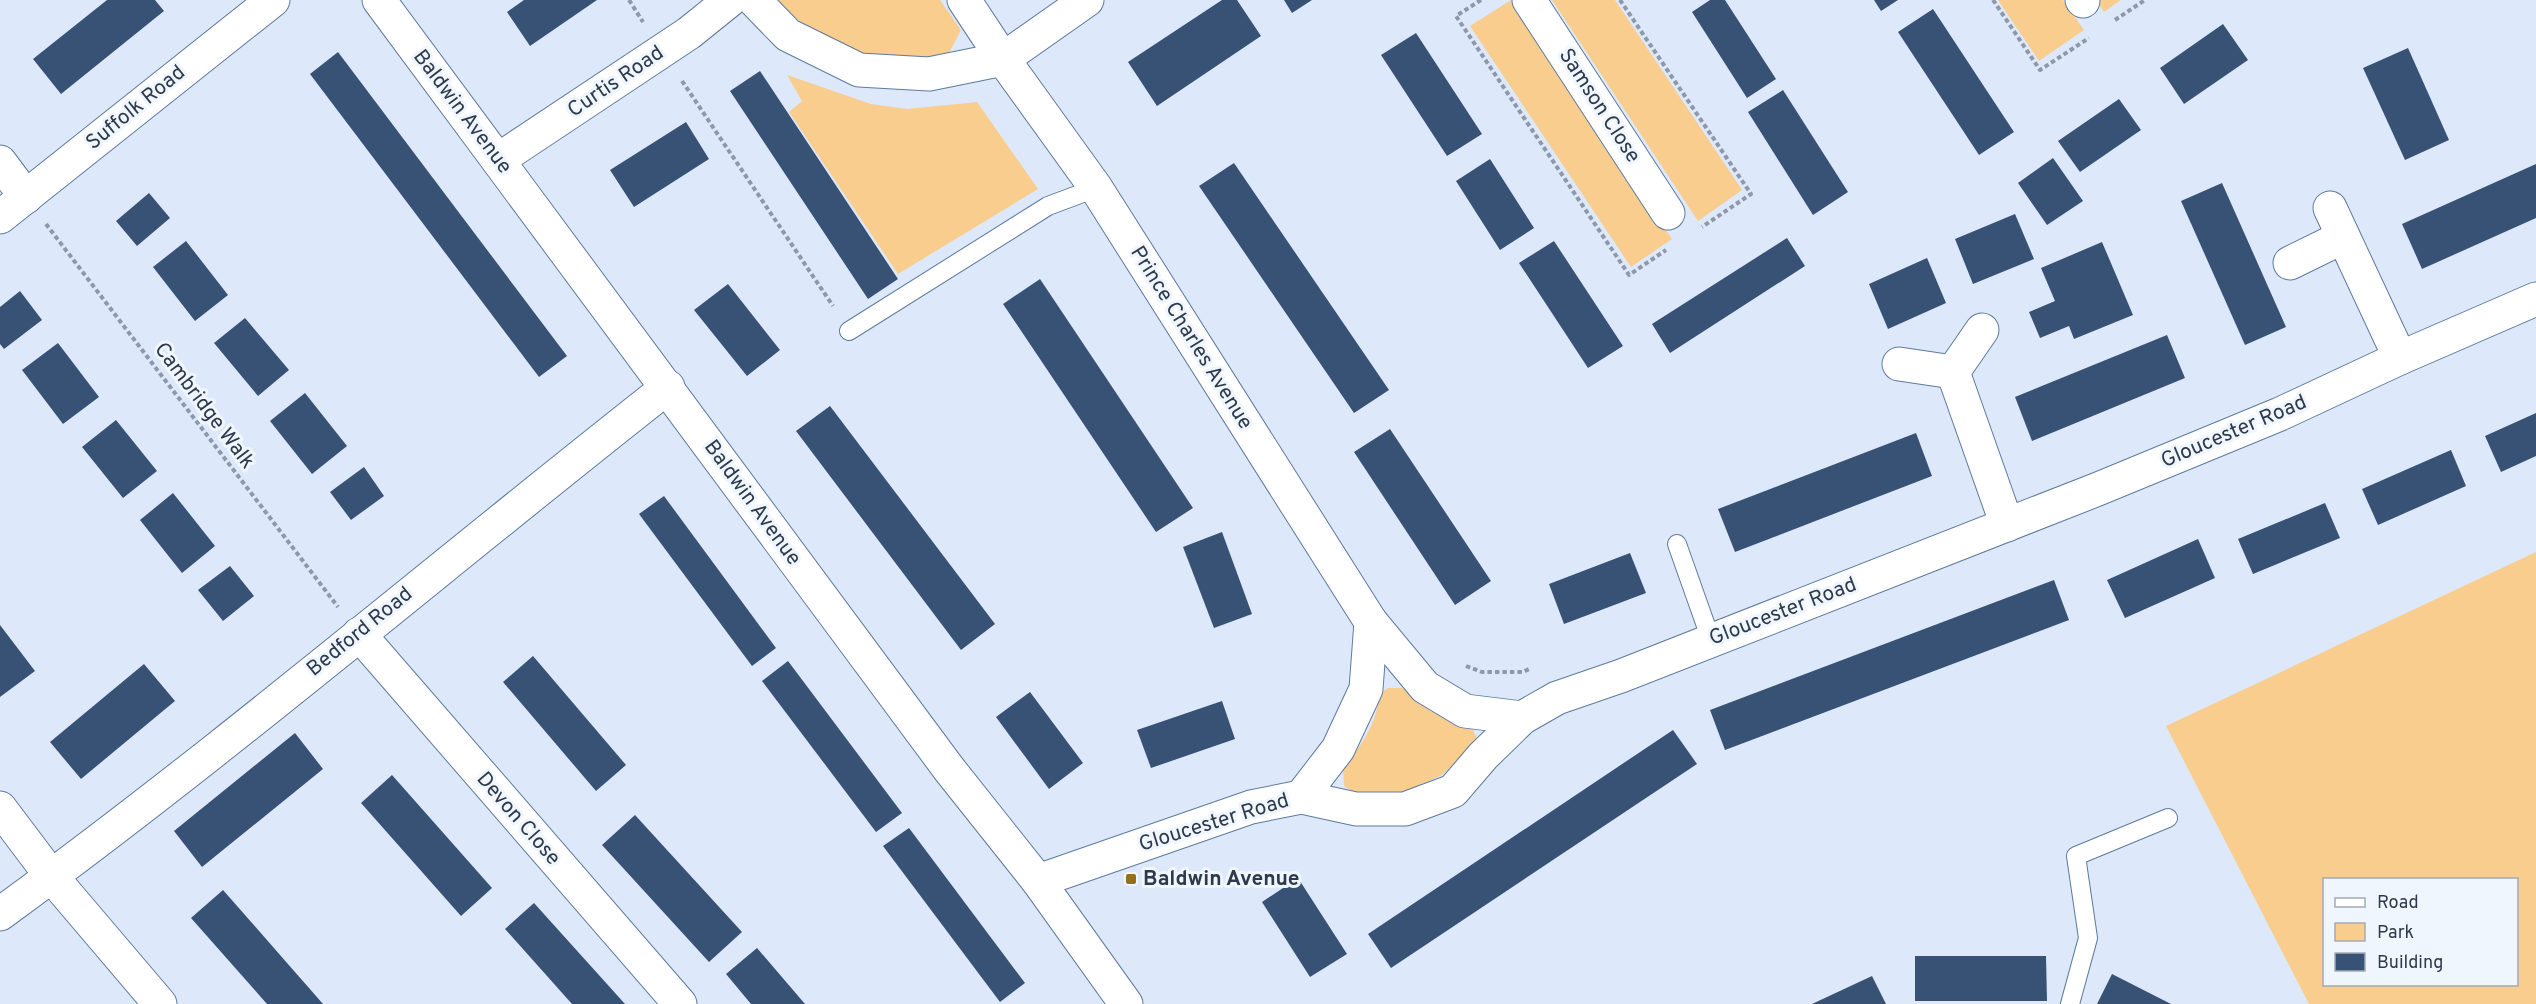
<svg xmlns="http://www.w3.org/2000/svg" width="2536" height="1004" font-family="Overpass,sans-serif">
  <rect width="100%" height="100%" fill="#dde9fa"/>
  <!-- green -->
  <g fill="#f8cd8e" fill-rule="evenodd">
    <path d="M 776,0 L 940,0 L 961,30 L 948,55 C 936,56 924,59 912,59 C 860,62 810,35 776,0 Z"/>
    <polygon points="1511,0 1672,239 1631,267 1470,26"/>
    <polygon points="1552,0 1615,0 1742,190 1698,221"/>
    <polygon points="1998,0 2063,0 2084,30 2039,61"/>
    <polygon points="2096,0 2121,0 2104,12"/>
    <polygon points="787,75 871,104 907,109 977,102 1038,189 898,274 789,112 802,101"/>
    <path d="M 2536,552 L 2536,1004 L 2309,1004 L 2166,726 ZM 2324,880 L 2516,880 L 2516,984 L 2324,984 Z"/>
    <path d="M 1388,688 L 1402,688 L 1430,711 L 1472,728 L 1478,741 L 1442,775 L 1402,793 L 1359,795 L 1344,786 L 1343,768 C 1361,746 1377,724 1379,695 Z"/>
  </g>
  <!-- building -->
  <g fill="#385275">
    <polygon points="107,0 155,0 164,11 61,94 33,59"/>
    <polygon points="524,0 597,0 530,46 507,12"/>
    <polygon points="1222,0 1237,0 1261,36 1157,106 1128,62"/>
    <polygon points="1284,0 1312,0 1292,13"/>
    <polygon points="1710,0 1725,0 1776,79 1747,98 1692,12"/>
    <polygon points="1874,0 1898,0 1881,11"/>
    <polygon points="1933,9 2014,132 1979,155 1898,32"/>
    <polygon points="2223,24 2248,60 2184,104 2160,68"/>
    <polygon points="1416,33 1482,134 1447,156 1381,55"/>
    <polygon points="2408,48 2449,140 2405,160 2363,68"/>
    <polygon points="338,52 567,356 539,377 310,74"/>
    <polygon points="760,71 898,279 868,299 730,91"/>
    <polygon points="1783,90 1848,192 1813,215 1748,112"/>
    <polygon points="2119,99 2141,130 2080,172 2058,141"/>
    <polygon points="686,122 709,159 634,207 610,170"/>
    <polygon points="2053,158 2083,201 2047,225 2018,183"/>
    <polygon points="1490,159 1534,228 1500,250 1456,181"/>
    <polygon points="1234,163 1389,390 1354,413 1199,186"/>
    <polygon points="2536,164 2536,218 2422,269 2402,224"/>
    <polygon points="2222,183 2286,327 2245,345 2181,201"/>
    <polygon points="149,193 170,218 137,246 116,221"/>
    <polygon points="2015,214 2034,259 1973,284 1955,239"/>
    <polygon points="1787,238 1805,266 1670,353 1652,324"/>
    <polygon points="186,241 228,295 195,321 153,267"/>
    <polygon points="1554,241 1623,346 1588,368 1519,263"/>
    <polygon points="2102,242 2133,315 2074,339 2069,326 2040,338 2029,312 2055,301 2041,268"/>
    <polygon points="1927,258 1946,303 1888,329 1869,284"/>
    <polygon points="1040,279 1193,508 1156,532 1003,304"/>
    <polygon points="728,284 780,350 747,376 694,310"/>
    <polygon points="20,291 42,320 4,349 0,344 0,307"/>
    <polygon points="245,318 289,370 258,396 214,343"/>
    <polygon points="2167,335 2185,378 2032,441 2015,397"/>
    <polygon points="58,343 99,397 63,424 22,370"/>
    <polygon points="305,393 347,446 312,474 270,421"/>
    <polygon points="830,406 995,624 961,650 796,431"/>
    <polygon points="2536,413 2536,456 2501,472 2485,436"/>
    <polygon points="116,420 157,471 123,498 82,447"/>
    <polygon points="1390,429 1491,581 1455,605 1354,452"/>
    <polygon points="1916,433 1932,476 1735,552 1718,509"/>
    <polygon points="2451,450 2466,486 2378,525 2362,489"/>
    <polygon points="364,467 384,496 351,520 330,492"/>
    <polygon points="173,493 215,546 182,573 140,520"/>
    <polygon points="664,496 776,648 752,666 639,514"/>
    <polygon points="2325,503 2340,538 2253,574 2238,539"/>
    <polygon points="1222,532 1252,614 1214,628 1183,547"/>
    <polygon points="2198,539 2215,578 2125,618 2107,580"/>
    <polygon points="1630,553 1646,593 1564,624 1549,584"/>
    <polygon points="230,566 254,596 223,621 198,590"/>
    <polygon points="2054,580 2069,620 1725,750 1710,710"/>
    <polygon points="0,625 35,671 0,697"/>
    <polygon points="533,656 626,765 596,791 503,682"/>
    <polygon points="788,661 902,813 876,832 762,681"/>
    <polygon points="144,664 175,701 81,779 50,742"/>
    <polygon points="1030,692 1083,763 1049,789 996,717"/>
    <polygon points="1222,701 1235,739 1151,768 1137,730"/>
    <polygon points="1673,730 1697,764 1391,968 1368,934"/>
    <polygon points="295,733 323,769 202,867 174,831"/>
    <polygon points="392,775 492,888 461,916 361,803"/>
    <polygon points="635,815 742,932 709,962 602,845"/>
    <polygon points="909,828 1025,983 1000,1002 883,846"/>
    <polygon points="1298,878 1347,954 1310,977 1262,902"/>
    <polygon points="223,890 323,1004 267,1004 191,918"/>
    <polygon points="534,903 625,1004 572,1004 505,929"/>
    <polygon points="757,948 805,1004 751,1004 726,974"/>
    <polygon points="1915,956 2046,956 2047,1001 1915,1001"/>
    <polygon points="2112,974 2171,1004 2097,1004"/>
    <polygon points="1872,976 1886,1004 1812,1004"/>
  </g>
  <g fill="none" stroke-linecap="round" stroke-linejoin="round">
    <!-- service casing -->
    <g stroke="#5e7a9f" stroke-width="20">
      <g id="service">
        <polyline points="849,331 1048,206 1096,188"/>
        <polyline points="1677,544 1711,640"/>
        <polyline points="2070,1004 2088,938 2076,856 2168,818"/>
      </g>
    </g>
    <!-- minor casing -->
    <g stroke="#5e7a9f" stroke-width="35">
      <g id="minor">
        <polyline points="379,0 949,769 1038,881 1126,1004"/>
        <polyline points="754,0 788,35 859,70 929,74 1003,59 1087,0"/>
        <polyline points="964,0 1003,59 1096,188 1371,622 1425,687 1465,711 1522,718"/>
        <polyline points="1529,0 1668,213"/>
        <polyline points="2082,0 2083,1"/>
        <polyline points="498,160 689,33 730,0"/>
        <polyline points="0,162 26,197"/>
        <polyline points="2330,208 2400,358"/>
        <polyline points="0,217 273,0"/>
        <polyline points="2290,263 2343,237"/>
        <polyline points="1899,364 1953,372 1982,330"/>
        <polyline points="1953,372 2007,525"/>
        <polyline points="359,634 680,1004"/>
        <polyline points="1301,797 1338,749 1366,689 1371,622"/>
        <polyline points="0,808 52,877 160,1004"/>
        <polyline points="1038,881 1251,807 1301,797 1356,809 1405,809 1453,791 1483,756 1522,718 1557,698 1621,676 2098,489 2280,414 2400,358 2536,299"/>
        <path d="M 0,914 C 229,747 445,562 668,387"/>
      </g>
    </g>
    <!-- path -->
    <g stroke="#8d99aa" stroke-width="4" stroke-dasharray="4.5 3" stroke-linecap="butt">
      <polyline points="629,0 643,22"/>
      <polyline points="1481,0 1456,16 1629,275 1666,250"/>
      <polyline points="1620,0 1751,194 1702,227"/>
      <polyline points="1993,0 2040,70 2089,38"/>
      <polyline points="2115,20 2145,0"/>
      <polyline points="682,81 833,306"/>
      <polyline points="46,224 338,607"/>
      <polyline points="1466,666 1482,672 1523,672 1529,669"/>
    </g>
    <!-- service -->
    <use href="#service" stroke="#fff" stroke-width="18"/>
    <!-- minor -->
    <use href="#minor" stroke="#fff" stroke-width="33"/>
  </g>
  <!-- markers -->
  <rect fill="#9a6d1d" stroke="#f0f6fe" stroke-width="2" x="1125" y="873" width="12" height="12" rx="3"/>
  <g text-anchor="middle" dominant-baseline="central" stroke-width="6" stroke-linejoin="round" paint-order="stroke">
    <!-- street labels -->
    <g font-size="21" fill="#2e3a4b" stroke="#f0f6fe">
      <text transform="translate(616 82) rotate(-34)">Curtis Road</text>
      <text transform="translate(1599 106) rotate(57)">Samson Close</text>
      <text transform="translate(136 108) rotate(-39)">Suffolk Road</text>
      <text transform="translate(462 112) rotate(53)">Baldwin Avenue</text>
      <text transform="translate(1191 338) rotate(58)">Prince Charles Avenue</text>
      <text transform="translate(204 406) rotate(53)">Cambridge Walk</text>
      <text transform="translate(2234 432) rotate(-23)">Gloucester Road</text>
      <text transform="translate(752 503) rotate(54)">Baldwin Avenue</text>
      <text transform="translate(1783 612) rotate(-21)">Gloucester Road</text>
      <text transform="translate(360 632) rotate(-39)">Bedford Road</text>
      <text transform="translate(518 819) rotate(49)">Devon Close</text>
      <text transform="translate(1214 823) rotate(-17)">Gloucester Road</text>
    </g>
    <!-- poi labels -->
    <g font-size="21" font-weight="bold" fill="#2e3a4b" stroke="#f0f6fe" text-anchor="start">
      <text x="1143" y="879">Baldwin Avenue</text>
    </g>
  </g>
  <!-- legend -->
  <rect x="2323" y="878" width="195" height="108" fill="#f0f6fe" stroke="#a2abb6" stroke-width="1.5"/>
  <rect x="2335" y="898" width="30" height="9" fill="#ffffff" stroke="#a2abb6" stroke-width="1.5"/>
  <text x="2377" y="908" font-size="18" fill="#2e3a4b">Road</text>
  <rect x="2335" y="923" width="30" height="18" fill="#f8cd8e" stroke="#a2abb6" stroke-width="1.5"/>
  <text x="2377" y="938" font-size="18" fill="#2e3a4b">Park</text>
  <rect x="2335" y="953" width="30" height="18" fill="#385275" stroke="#a2abb6" stroke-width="1.5"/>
  <text x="2377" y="968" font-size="18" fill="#2e3a4b">Building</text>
</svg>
